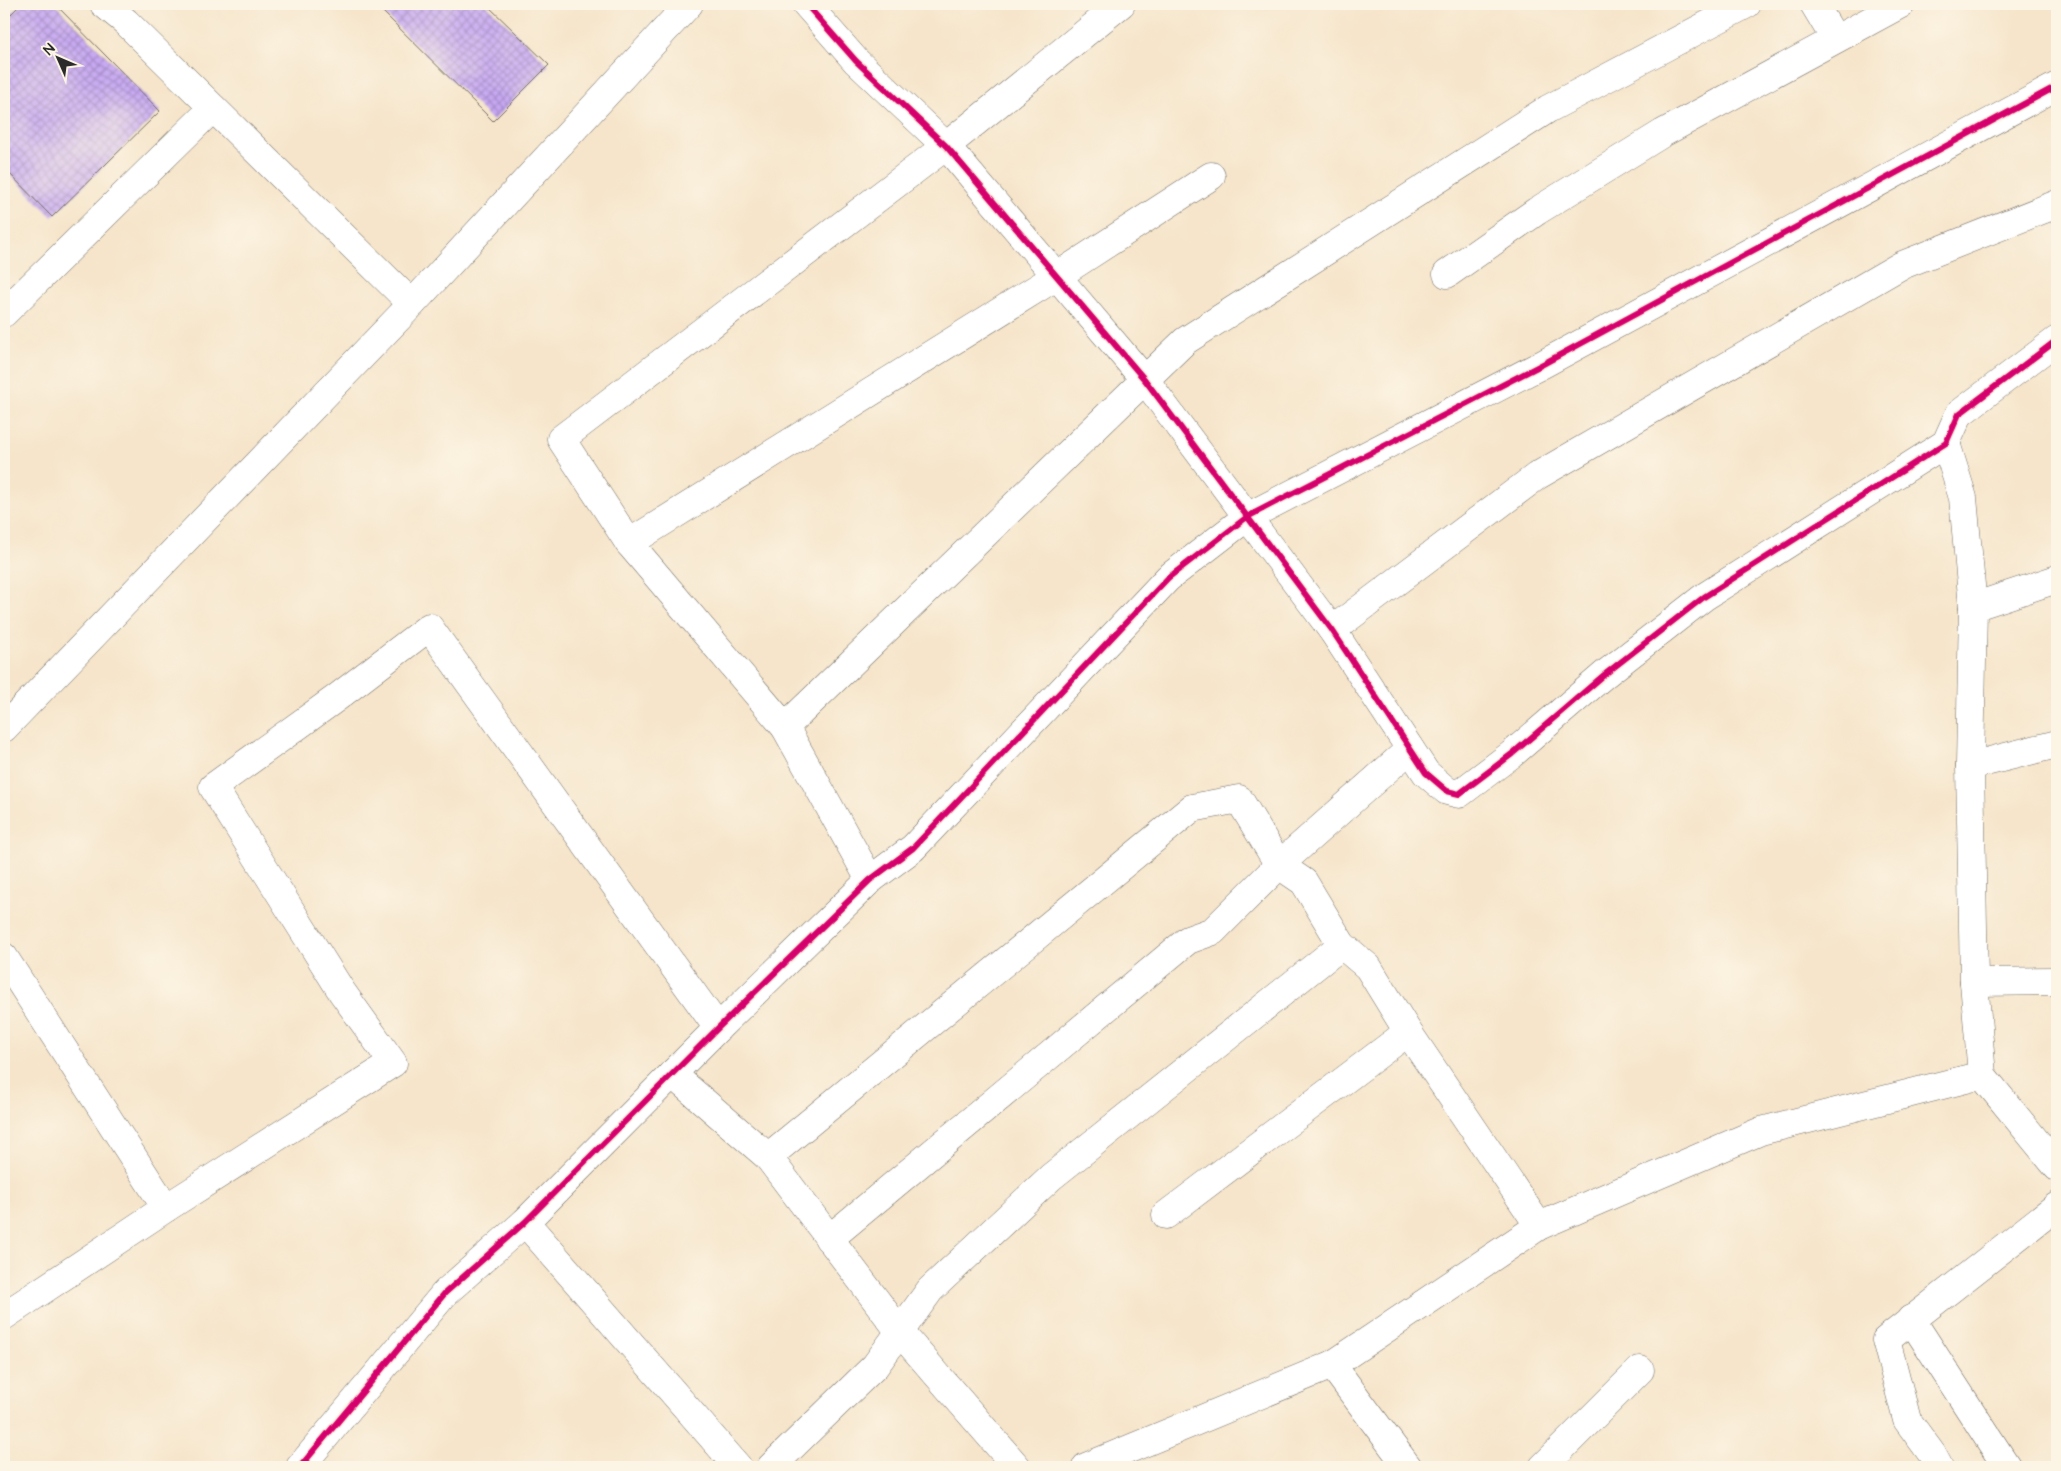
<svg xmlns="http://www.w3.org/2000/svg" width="2061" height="1471" font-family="'Architects Daughter',sans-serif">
  <defs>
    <pattern id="building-cross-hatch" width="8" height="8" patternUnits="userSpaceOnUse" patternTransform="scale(1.25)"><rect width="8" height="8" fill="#c6a7f2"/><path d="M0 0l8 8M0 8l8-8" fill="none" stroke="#a188c4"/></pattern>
  </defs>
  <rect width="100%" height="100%" fill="#fcf5e5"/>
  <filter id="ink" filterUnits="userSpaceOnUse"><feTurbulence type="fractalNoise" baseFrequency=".02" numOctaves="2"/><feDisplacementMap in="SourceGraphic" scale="10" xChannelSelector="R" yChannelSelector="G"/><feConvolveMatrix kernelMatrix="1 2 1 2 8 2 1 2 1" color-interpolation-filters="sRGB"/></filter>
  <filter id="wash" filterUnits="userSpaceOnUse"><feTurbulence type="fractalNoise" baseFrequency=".0096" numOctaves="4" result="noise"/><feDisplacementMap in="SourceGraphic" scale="20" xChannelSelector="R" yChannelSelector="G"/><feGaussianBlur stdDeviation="1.12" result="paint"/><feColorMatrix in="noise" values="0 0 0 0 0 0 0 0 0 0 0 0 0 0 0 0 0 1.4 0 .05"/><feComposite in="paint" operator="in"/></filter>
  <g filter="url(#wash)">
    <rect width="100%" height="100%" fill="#f6e5cb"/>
    <g id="blocks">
      <!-- building -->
      <g fill="url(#building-cross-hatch)">
        <polygon points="21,4 55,4 160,111 52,217 4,168 4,21"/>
        <polygon points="375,4 486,4 549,65 493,121"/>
      </g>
    </g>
  </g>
  <g filter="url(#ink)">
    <use href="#blocks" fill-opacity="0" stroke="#726c63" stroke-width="1"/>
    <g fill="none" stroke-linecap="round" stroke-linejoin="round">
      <!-- minor casing -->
      <g stroke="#726c63" stroke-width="29">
        <g id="minor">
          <polyline points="104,4 126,22 412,304"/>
          <polyline points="806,4 856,61 946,146 1145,380 1332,630 1426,773 1447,791 1459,794 1512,754 1604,675 1704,597 1946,443 1959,414 2057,340"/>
          <polyline points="1814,4 1835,39"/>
          <polyline points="1447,274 1537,211 1663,133 1901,4"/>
          <polyline points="4,313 213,108"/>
          <polyline points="1946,443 1963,498 1973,607 1970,766 1974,982 1982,1075 2057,1167"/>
          <polyline points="629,543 1057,276 1211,176"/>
          <polyline points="1973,607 2057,579"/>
          <polyline points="1332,630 1537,476 1900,266 2057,204"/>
          <polyline points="785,727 629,543 561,439 946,146 1121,4"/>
          <polyline points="4,728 412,304 689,4"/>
          <polyline points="1970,766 2057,744"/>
          <polyline points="870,880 785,727 1185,341 1548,109 1747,4"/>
          <polyline points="4,957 166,1208"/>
          <polyline points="1974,982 2057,981"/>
          <polyline points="672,1074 768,1157 900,1332 1017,1467"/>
          <polyline points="768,1157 1192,808 1239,799 1279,865 1304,882 1342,945 1368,967 1408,1032 1539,1226"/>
          <polyline points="1166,1215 1408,1032"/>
          <polyline points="525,1222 738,1467"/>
          <polyline points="829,1239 1188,940 1213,931 1279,865 1410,749"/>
          <polyline points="4,1316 166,1208 393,1063 342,992 213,787 335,699 429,627 718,1028"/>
          <polyline points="1911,1319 2007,1467"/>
          <polyline points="1332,1365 1408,1467"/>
          <polyline points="300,1467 445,1293 525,1222 718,1028 870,880 913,848 1168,578 1247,517 1543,364 2057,86"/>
          <polyline points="771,1467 875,1366 930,1290 1051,1177 1342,945"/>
          <polyline points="1086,1467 1332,1365 1539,1226 1761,1131 1982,1075"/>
          <polyline points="1543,1467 1640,1370"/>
          <polyline points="1939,1467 1932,1454 1907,1420 1886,1340 2057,1206"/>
        </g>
      </g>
      <!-- minor -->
      <use href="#minor" stroke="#fff" stroke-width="28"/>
      <!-- cycleway casing -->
      <g stroke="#fcf5e5" stroke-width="9">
        <g id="cycleway">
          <polyline points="806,4 856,61 946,146 1145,380 1332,630 1426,773 1447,791 1459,794 1512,754 1604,675 1704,597 1946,443 1959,414 2057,340"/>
          <polyline points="300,1467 445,1293 525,1222 718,1028 870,880 913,848 1168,578 1247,517 1543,364 2057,86"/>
        </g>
      </g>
      <!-- cycleway -->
      <use href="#cycleway" stroke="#d6006c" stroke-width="6"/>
    </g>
  </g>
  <!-- margin -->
  <rect width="2061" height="1471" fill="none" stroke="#fcf5e5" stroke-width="20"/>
  <!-- north arrow -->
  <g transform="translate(58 58) rotate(315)" stroke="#fcf5e5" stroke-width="4" paint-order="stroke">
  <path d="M0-4L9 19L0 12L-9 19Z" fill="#2b2b2b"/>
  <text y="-8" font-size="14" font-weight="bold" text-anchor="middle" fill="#2b2b2b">N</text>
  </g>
</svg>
